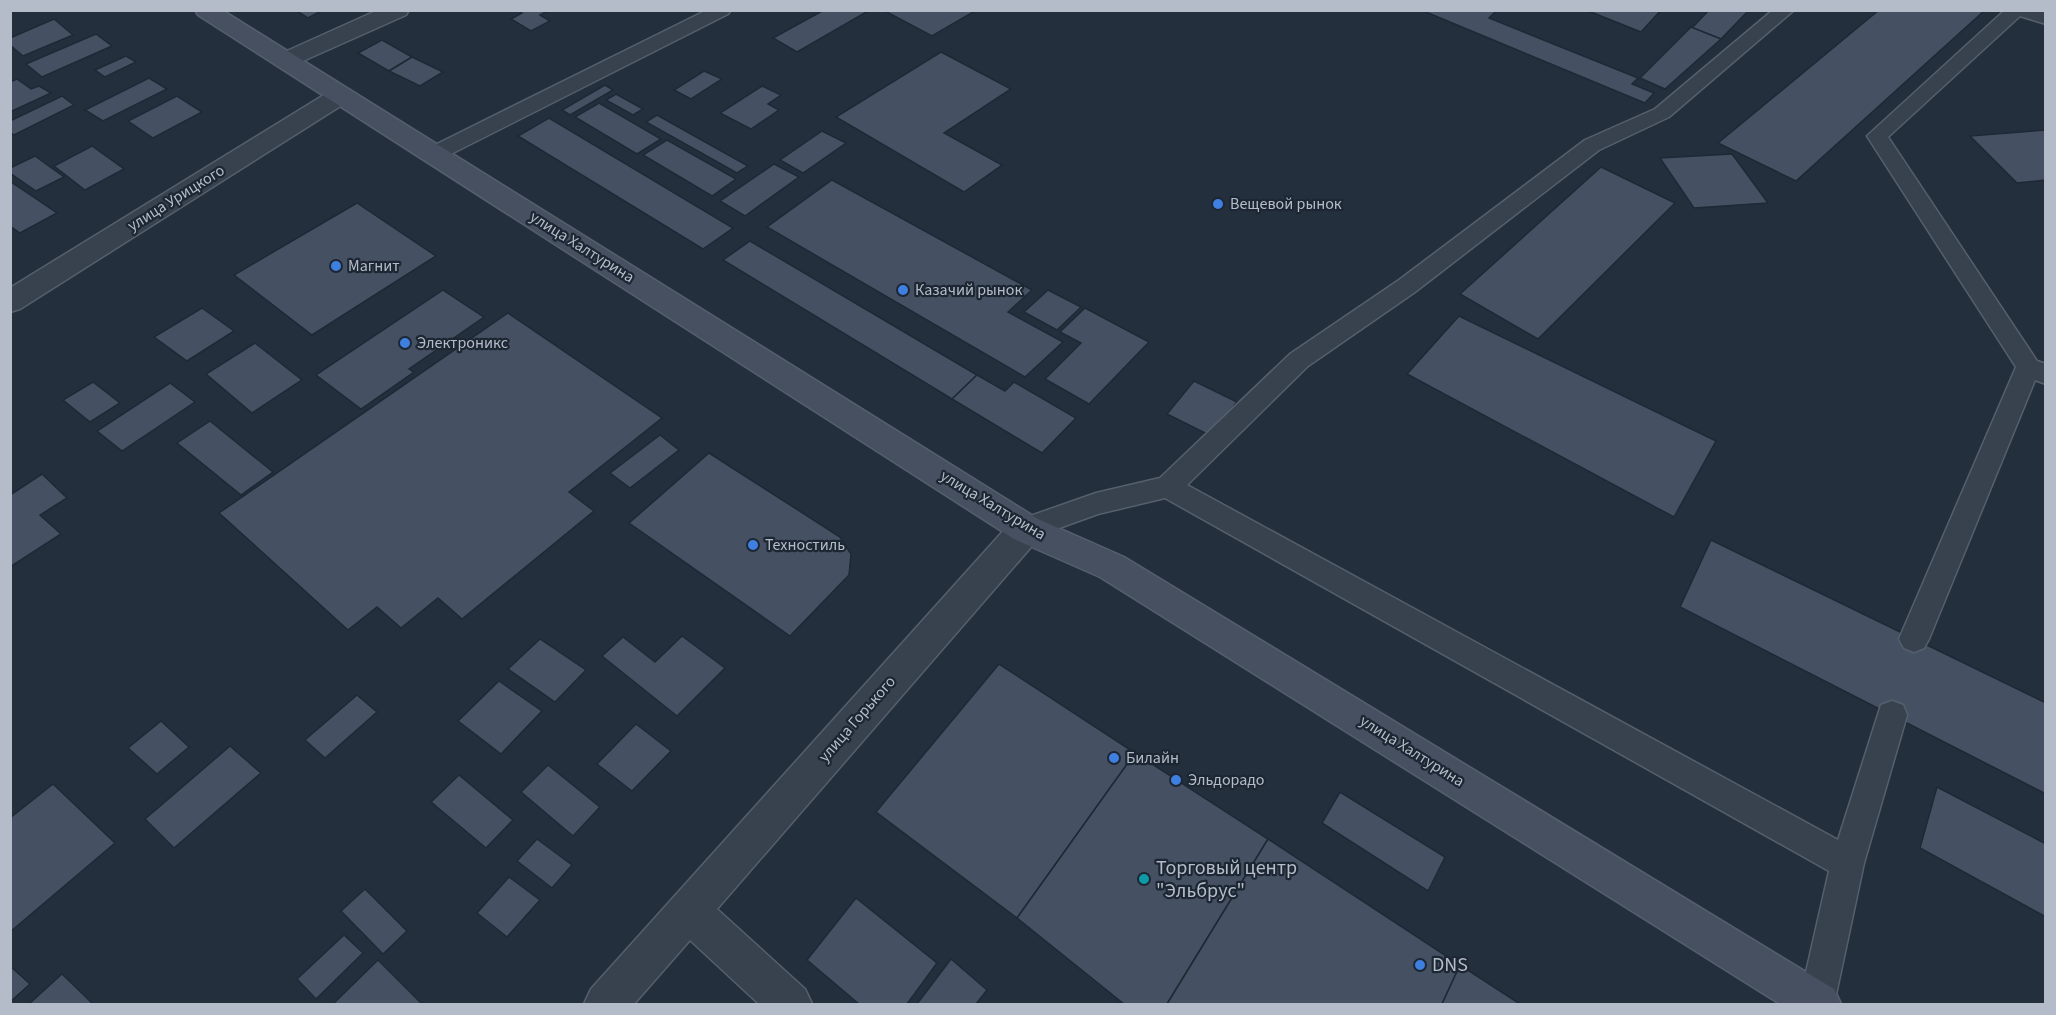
<svg xmlns="http://www.w3.org/2000/svg" width="2056" height="1015" font-family="'Source Sans 3',sans-serif">
  <rect width="100%" height="100%" fill="#242f3e"/>
  <!-- building -->
  <g fill="#455162" stroke="#1f2835" stroke-width="1.5">
    <polygon points="295,10 323,10 308,18"/>
    <polygon points="517,10 549,10 540,15 550,21 531,31 511,19 522,13"/>
    <polygon points="824,10 870,10 797,52 773,38"/>
    <polygon points="883,10 973,10 975,11 932,36"/>
    <polygon points="1421,10 1497,10 1489,18 1638,78 1632,84 1654,93 1645,103"/>
    <polygon points="1586,10 1661,10 1641,32"/>
    <polygon points="1709,10 1749,10 1721,39 1692,28"/>
    <polygon points="1879,10 1985,10 1796,181 1718,143"/>
    <polygon points="54,19 73,35 23,56 10,45 10,38"/>
    <polygon points="1691,27 1721,39 1665,89 1640,78"/>
    <polygon points="96,34 112,46 42,77 26,64"/>
    <polygon points="382,40 412,57 389,71 358,53"/>
    <polygon points="941,52 1011,89 944,133 1002,165 964,192 836,117"/>
    <polygon points="126,56 136,62 105,77 95,70"/>
    <polygon points="412,57 443,72 420,86 389,71"/>
    <polygon points="704,71 722,79 691,99 674,90"/>
    <polygon points="149,78 167,89 103,121 85,110"/>
    <polygon points="17,79 31,89 39,86 51,93 10,112 10,82"/>
    <polygon points="605,85 613,90 570,115 562,110"/>
    <polygon points="762,86 781,95 768,104 779,110 751,129 720,113"/>
    <polygon points="616,94 643,109 633,115 606,100"/>
    <polygon points="62,96 74,105 14,135 10,132 10,121"/>
    <polygon points="177,96 202,112 153,138 128,121"/>
    <polygon points="599,103 661,139 637,154 575,117"/>
    <polygon points="657,115 748,166 737,173 646,122"/>
    <polygon points="549,118 733,228 703,249 518,136"/>
    <polygon points="2046,130 2046,180 2017,183 1970,136"/>
    <polygon points="822,131 846,143 803,173 780,160"/>
    <polygon points="667,140 736,179 712,196 643,155"/>
    <polygon points="92,146 124,169 85,190 54,166"/>
    <polygon points="1732,154 1768,203 1694,208 1660,158"/>
    <polygon points="35,156 64,177 36,191 10,173 10,168"/>
    <polygon points="774,164 799,177 745,216 720,201"/>
    <polygon points="1601,167 1675,203 1538,339 1460,294"/>
    <polygon points="832,180 1032,290 1008,312 1063,342 1025,377 767,227"/>
    <polygon points="11,182 57,213 20,233 10,226"/>
    <polygon points="357,203 436,256 312,335 234,275"/>
    <polygon points="750,241 977,375 952,399 723,260"/>
    <polygon points="443,290 484,317 409,369 414,372 361,409 316,375"/>
    <polygon points="1048,290 1081,307 1057,330 1024,312"/>
    <polygon points="202,308 234,331 187,361 154,337"/>
    <polygon points="1085,308 1149,342 1089,404 1045,379 1081,343 1060,332"/>
    <polygon points="508,313 662,418 569,492 594,511 462,619 438,598 401,628 377,607 348,630 219,513"/>
    <polygon points="1459,316 1716,441 1674,517 1407,374"/>
    <polygon points="255,343 302,380 252,413 206,374"/>
    <polygon points="977,375 1005,391 1014,382 1076,418 1042,453 952,399"/>
    <polygon points="1194,381 1237,402 1211,436 1167,414"/>
    <polygon points="93,382 120,403 90,422 63,400"/>
    <polygon points="170,383 195,402 122,451 97,431"/>
    <polygon points="210,421 273,472 241,495 177,443"/>
    <polygon points="660,435 679,450 630,488 610,473"/>
    <polygon points="709,453 840,537 851,554 849,575 790,636 629,523"/>
    <polygon points="42,474 67,498 40,515 61,534 10,567 10,495"/>
    <polygon points="1711,540 2046,703 2046,794 1680,607"/>
    <polygon points="682,636 725,668 677,716 602,656 623,637 655,662"/>
    <polygon points="540,639 586,670 555,702 508,669"/>
    <polygon points="999,664 1135,753 1017,918 876,812"/>
    <polygon points="499,681 542,711 501,754 458,721"/>
    <polygon points="357,695 377,712 325,758 305,740"/>
    <polygon points="161,721 189,747 157,774 128,748"/>
    <polygon points="636,724 671,751 632,791 597,764"/>
    <polygon points="230,746 261,773 174,848 145,819"/>
    <polygon points="1135,753 1268,839 1167,1004 1124,1004 1017,918"/>
    <polygon points="548,765 600,807 573,836 521,792"/>
    <polygon points="459,775 513,820 486,848 431,802"/>
    <polygon points="53,784 115,843 10,932 10,818"/>
    <polygon points="1937,787 2046,844 2046,917 1920,848"/>
    <polygon points="1340,792 1445,857 1428,891 1322,823"/>
    <polygon points="537,839 572,865 552,888 517,861"/>
    <polygon points="1268,839 1460,965 1442,1004 1167,1004"/>
    <polygon points="509,877 540,900 507,937 477,913"/>
    <polygon points="365,889 407,931 383,954 341,911"/>
    <polygon points="856,898 937,963 907,1004 859,1004 807,960"/>
    <polygon points="344,935 363,953 316,999 297,979"/>
    <polygon points="951,959 987,990 976,1004 917,1004"/>
    <polygon points="378,960 422,1004 333,1004"/>
    <polygon points="1460,965 1520,1004 1442,1004"/>
    <polygon points="10,966 30,984 10,1002"/>
    <polygon points="62,974 93,1004 29,1004"/>
  </g>
  <g fill="none" stroke-linecap="round" stroke-linejoin="round">
    <!-- lane casing -->
    <g stroke="#565f6c" stroke-width="3">
      <g id="lane">
        <polygon points="707,10 731,10 728,14 441,159 434,161 427,159 424,154 427,149"/>
        <polygon points="1773,10 1794,10 1669,117 1599,150 1415,292 1308,366 1187,485 1838,840 1881,705 1892,701 1903,705 1907,715 1864,863 1834,1004 1799,1003 1829,871 1165,498 1098,514 1026,540 1016,537 1012,529 1016,521 1096,493 1160,478 1290,354 1399,280 1585,140 1655,109"/>
        <polygon points="2005,10 2039,10 2046,13 2046,24 2020,16 1888,137 2037,361 2046,364 2046,384 2035,380 1929,639 1924,648 1914,652 1904,648 1899,639 2016,367 1867,136"/>
      </g>
    </g>
    <!-- street casing -->
    <g stroke="#565f6c" stroke-width="3">
      <g id="street">
        <polygon points="378,10 409,10 406,15 294,65 286,67 278,65 274,60 278,55"/>
        <polygon points="341,88 350,90 353,95 350,100 20,309 10,312 10,288 332,90"/>
        <polygon points="1026,515 1038,519 1043,529 1038,539 717,909 805,989 812,1004 759,1004 690,940 634,1004 584,1004 591,989 1014,519"/>
      </g>
    </g>
    <!-- secondary casing -->
    <g stroke="#565f6c" stroke-width="3">
      <polygon id="secondary" points="195,10 222,10 1038,519 1124,557 1834,989 1841,1004 1780,1004 1100,577 1014,539 198,15"/>
    </g>
    <!-- lane -->
    <use href="#lane" fill="#38414e" fill-rule="evenodd"/>
    <!-- street -->
    <use href="#street" fill="#38414e" fill-rule="evenodd"/>
    <!-- secondary -->
    <use href="#secondary" fill="#465061" fill-rule="evenodd"/>
  </g>
  <!-- markers -->
  <g fill="#3f7fe0" stroke="#1d2633" stroke-width="2">
    <circle cx="1218" cy="204" r="6"/>
    <circle cx="336" cy="266" r="6"/>
    <circle cx="903" cy="290" r="6"/>
    <circle cx="405" cy="343" r="6"/>
    <circle cx="753" cy="545" r="6"/>
    <circle cx="1114" cy="758" r="6"/>
    <circle cx="1176" cy="780" r="6"/>
    <circle cx="1420" cy="965" r="6"/>
  </g>
  <circle fill="#0f9aa8" stroke="#1d2633" stroke-width="2" cx="1144" cy="879" r="6"/>
  <g text-anchor="middle" dominant-baseline="central" stroke-width="4.5" stroke-linejoin="round" paint-order="stroke">
    <!-- street labels -->
    <g font-size="16" fill="#b4bcc9" stroke="#1d2633">
      <text transform="translate(176 198) rotate(-32)">улица Урицкого</text>
      <text transform="translate(582 247) rotate(32)">улица Халтурина</text>
      <text transform="translate(993 505) rotate(31)">улица Халтурина</text>
      <text transform="translate(857 719) rotate(-49)">улица Горького</text>
      <text transform="translate(1412 751) rotate(32)">улица Халтурина</text>
    </g>
    <!-- poi labels -->
    <g font-size="16" fill="#b4bcc9" stroke="#1d2633" text-anchor="start">
      <text x="1230" y="204">Вещевой рынок</text>
      <text x="348" y="266">Магнит</text>
      <text x="915" y="290">Казачий рынок</text>
      <text x="417" y="343">Электроникс</text>
      <text x="765" y="545">Техностиль</text>
      <text x="1126" y="758">Билайн</text>
      <text x="1188" y="780">Эльдорадо</text>
    </g>
    <!-- near-poi labels -->
    <g font-size="20" fill="#b4bcc9" stroke="#1d2633" text-anchor="start">
      <text x="1156" y="868">Торговый центр<tspan x="1156" dy="23">"Эльбрус"</tspan></text>
      <text x="1432" y="965">DNS</text>
    </g>
  </g>
  <!-- border -->
  <rect width="2056" height="1015" fill="none" stroke="#b4bcc9" stroke-width="24"/>
</svg>
